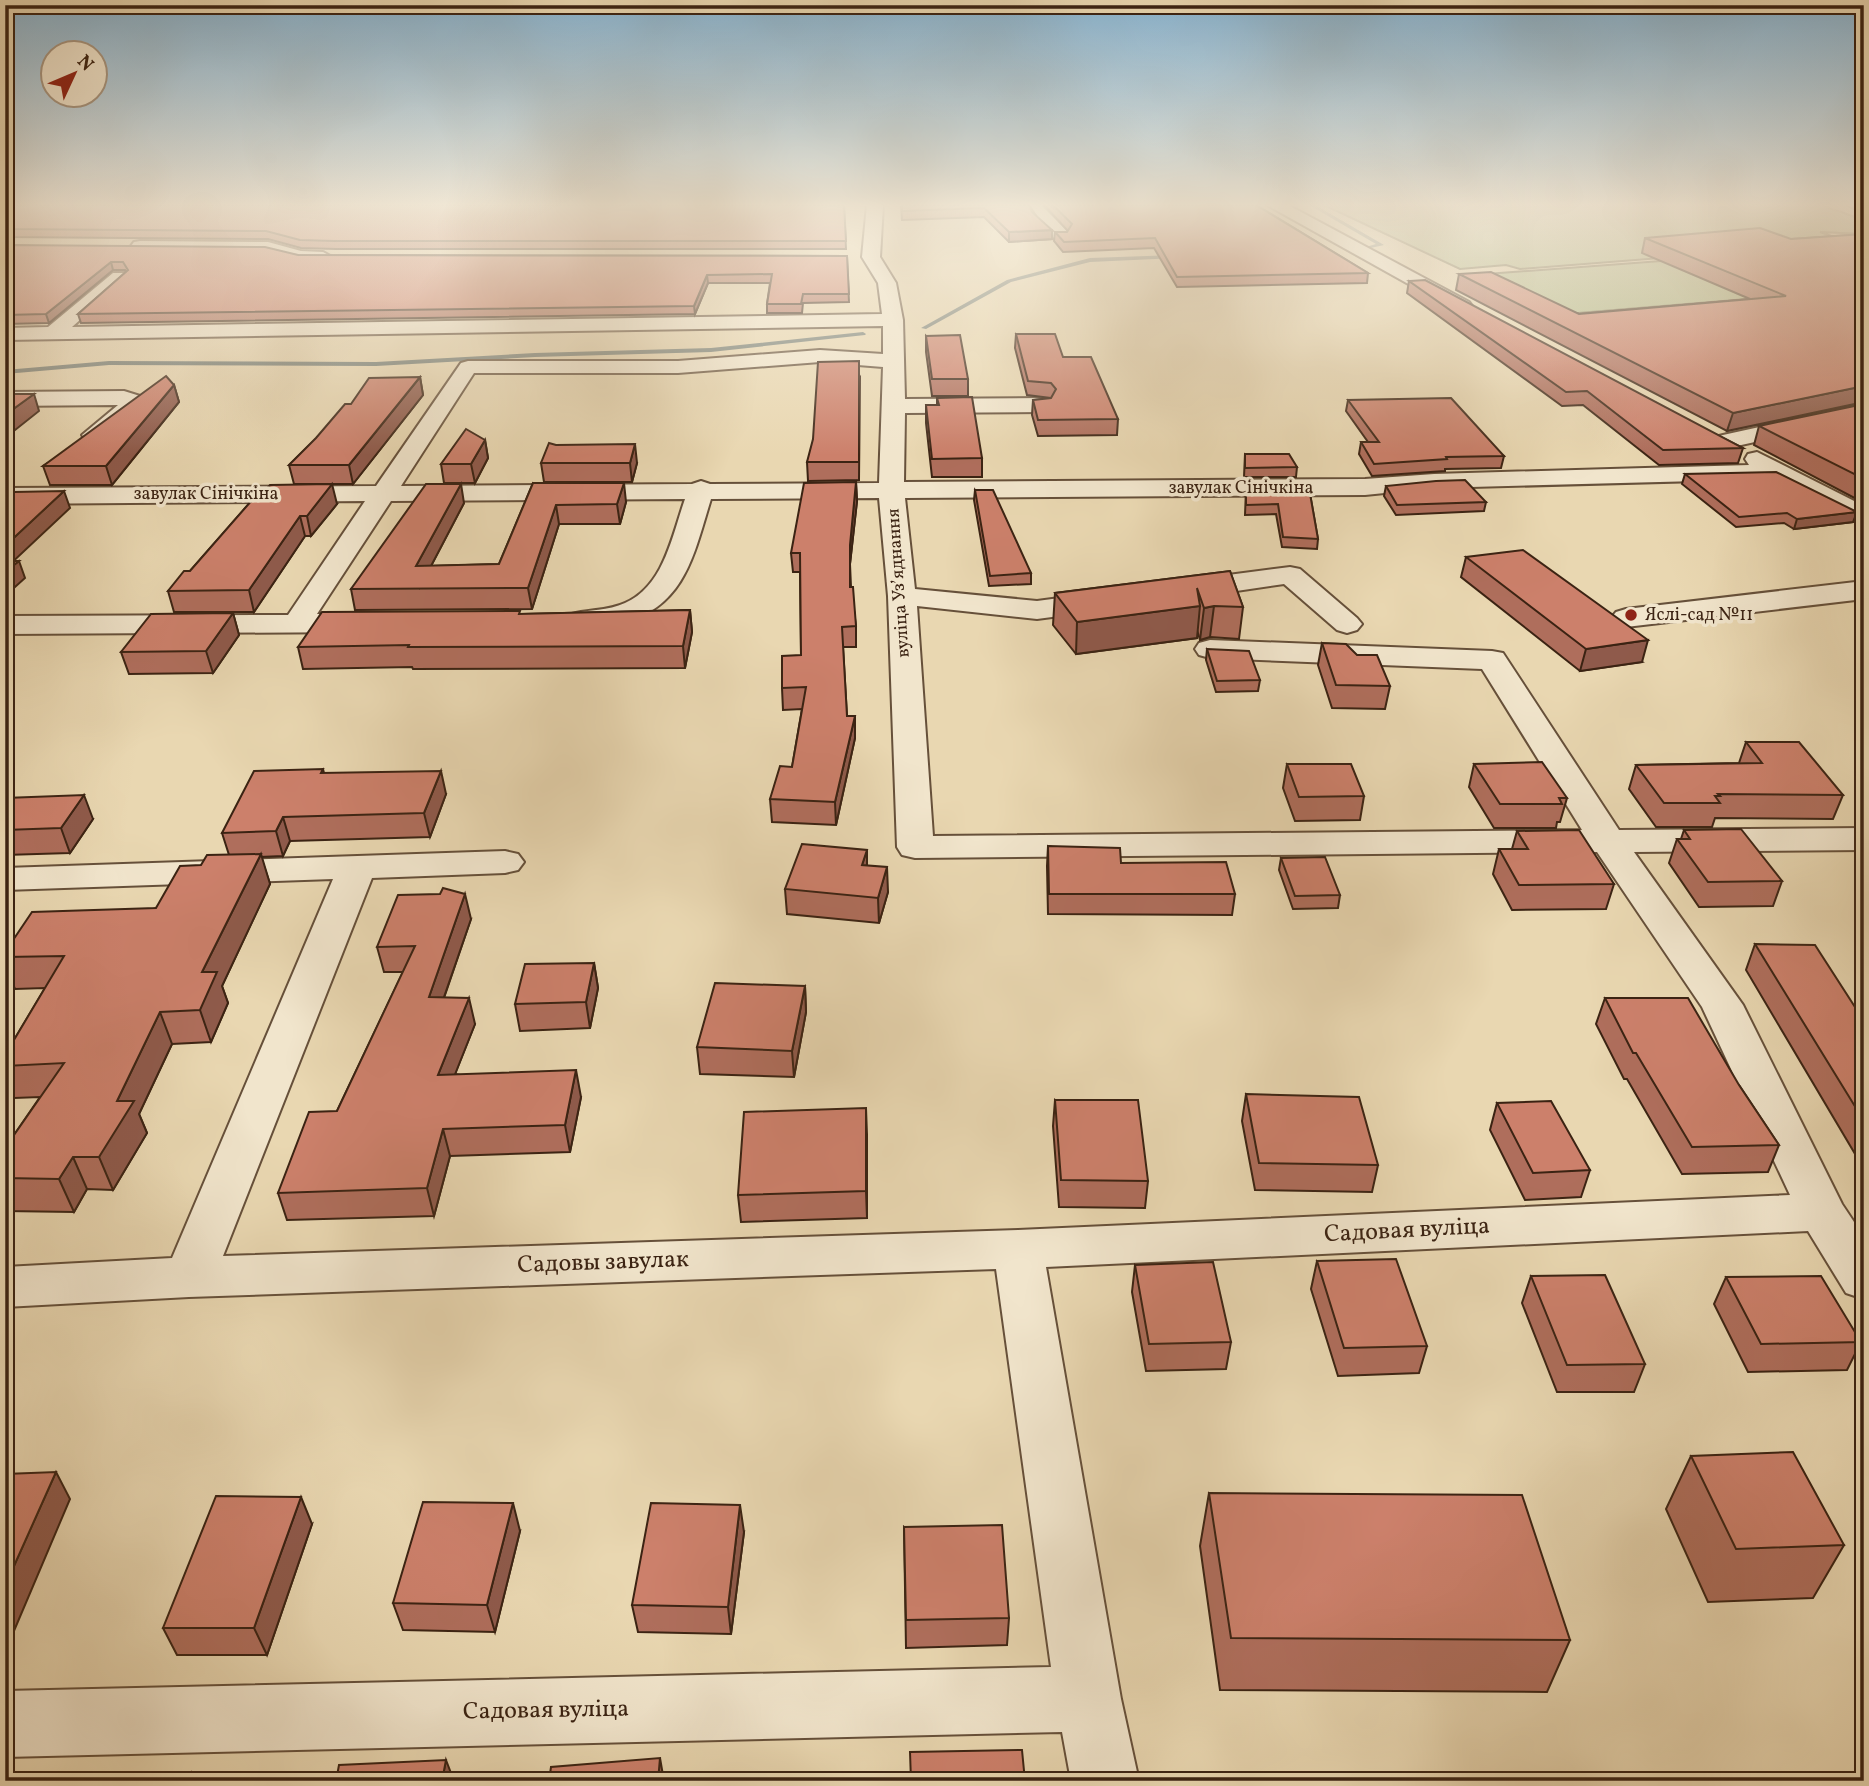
<svg xmlns="http://www.w3.org/2000/svg" width="1869" height="1786" font-family="Vollkorn,serif">
  <rect width="100%" height="100%" fill="#e9d7b1"/>
  <filter id="stains"><feTurbulence type="fractalNoise" baseFrequency=".00286" numOctaves="4"/><feColorMatrix values="0 0 0 0 .2 0 0 0 0 .09 0 0 0 0 .02 0 0 0 .5 -.17"/></filter>
  <radialGradient id="worn" r=".72"><stop offset=".6" stop-color="#630" stop-opacity="0"/><stop offset="1" stop-color="#630" stop-opacity=".3"/></radialGradient>
  <!-- green -->
  <g fill="#b4bf8d" stroke="#787150" stroke-width="2">
    <polygon points="1324,205 1821,205 1864,220 1864,234 1820,232 1852,243 1520,269 1506,265 1460,269"/>
    <polygon points="1849,247 1856,290 1554,315 1473,275"/>
  </g>
  <g fill="none" stroke-linecap="round" stroke-linejoin="round">
    <!-- stream -->
    <g fill="#747c74" fill-rule="evenodd">
      <polygon points="1309,205 1315,205 1384,245 1366,249 1366,247 1376,244"/>
      <polygon points="1175,255 1177,258 1090,262 1011,282 926,329 921,328 1007,280 1090,258"/>
      <polygon points="863,332 866,334 865,335 711,352 535,357 376,366 109,365 5,374 5,370 109,361 376,362 535,353 711,348"/>
    </g>
    <!-- minor casing -->
    <g stroke="#66503a" stroke-width="4">
      <g id="minor">
        <path d="M 867,205 L 883,205 L 880,257 L 896,283 L 903,320 L 905,399 L 1042,398 L 1050,400 L 1053,405 L 1050,410 L 1042,412 L 905,413 L 904,482 L 1365,479 L 1434,474 L 1749,465 L 1745,459 L 1748,454 L 1757,452 L 1864,506 L 1864,524 L 1775,479 L 1434,488 L 1365,495 L 905,498 L 915,589 L 1037,601 L 1105,592 L 1115,595 L 1119,601 L 1115,607 L 1105,610 L 1037,619 L 917,606 L 933,836 L 1582,830 L 1482,669 L 1210,658 L 1199,655 L 1195,649 L 1199,643 L 1210,640 L 1492,651 L 1503,653 L 1619,830 L 1864,828 L 1864,850 L 1634,852 L 1743,1005 L 1842,1204 L 1864,1237 L 1864,1299 L 1846,1293 L 1808,1231 L 1046,1267 L 1121,1699 L 1139,1781 L 1071,1781 L 1062,1732 L 5,1757 L 5,1691 L 1051,1667 L 996,1269 L 189,1297 L 5,1307 L 5,1267 L 172,1258 L 333,879 L 5,890 L 5,868 L 505,851 L 518,854 L 524,862 L 518,870 L 505,873 L 372,878 L 223,1256 L 1018,1230 L 1790,1195 L 1702,1007 L 1597,852 L 915,858 L 902,855 L 897,847 L 888,596 L 879,498 L 711,499 C 694,553 686,604 626,622 C 609,627 589,630 572,626 L 567,620 L 572,614 C 589,609 608,611 625,603 C 664,586 672,536 685,499 L 391,501 L 317,614 L 368,614 L 378,617 L 383,623 L 378,629 L 368,632 L 5,634 L 5,616 L 288,615 L 365,501 L 5,504 L 5,488 L 376,486 L 461,363 L 468,361 L 678,361 L 820,350 L 883,354 L 883,326 L 5,340 L 5,328 L 48,327 L 113,273 L 125,273 L 128,277 L 72,327 L 882,314 L 878,283 L 862,257 ZM 820,362 L 883,367 L 879,483 L 710,484 L 701,481 L 692,484 L 401,486 L 474,373 L 678,373 Z"/>
        <polygon points="1025,205 1041,205 1067,231 1069,235 1067,239 1055,239 1034,219"/>
        <polygon points="1267,205 1288,205 1469,302 1472,306 1462,312 1455,310"/>
        <polygon points="140,241 268,242 301,251 323,252 332,257 323,262 300,261 267,252 134,250 131,246 134,242"/>
        <path d="M 124,391 L 140,396 L 143,401 L 140,407 C 130,422 104,445 86,440 L 82,435 L 118,405 L 5,406 L 5,392 Z"/>
        <polygon points="1864,404 1864,418 1723,449 1715,447 1711,442 1715,437 1723,435"/>
        <polygon points="1290,567 1300,569 1357,618 1362,624 1357,630 1347,633 1337,630 1284,584 1182,599 1172,596 1168,590 1172,584 1182,581"/>
        <polygon points="1864,581 1864,599 1626,627 1616,624 1611,618 1616,612 1626,609"/>
      </g>
    </g>
    <!-- major casing -->
    <g stroke="#3b2313" stroke-width="4">
      <polygon id="major" points="1848,205 1864,205 1864,213"/>
    </g>
    <!-- minor -->
    <use href="#minor" fill="#f1e5cc" fill-rule="evenodd"/>
    <!-- major -->
    <use href="#major" fill="#e9d7b1" fill-rule="evenodd"/>
  </g>
  <!-- wall -->
  <g fill="#af6e5c" stroke="#3b2313" stroke-width="2">
    <polygon points="5,205 844,205 846,249 336,249 301,248 268,239 5,237"/>
    <polygon points="901,205 1029,205 1052,239 1009,242 984,217 902,220"/>
    <polygon points="1044,205 1256,205 1368,273 1367,283 1177,287 1154,248 1063,252 1054,241 1055,232 1067,232 1068,231"/>
    <polygon points="1864,234 1864,402 1727,431 1456,290 1459,274 1579,314 1750,299 1642,253 1645,238 1791,239"/>
    <polygon points="5,245 298,255 847,256 849,302 803,303 802,313 767,313 767,304 770,283 708,283 695,314 81,323 78,314 126,272 125,270 113,270 49,323 5,324"/>
    <polygon points="1409,281 1743,448 1738,463 1659,465 1583,405 1562,406 1407,293"/>
    <polygon points="1016,334 1063,357 1118,419 1117,435 1038,436 1032,415 1033,400 1051,398 1027,395 1015,348"/>
    <polygon points="926,336 968,379 968,396 932,396 926,352"/>
    <polygon points="420,377 423,395 353,484 294,484 289,465 351,404"/>
    <polygon points="860,378 859,480 808,481 807,462"/>
    <polygon points="174,385 179,402 112,485 50,485 43,466"/>
    <polygon points="937,398 982,458 982,477 932,477 926,423 926,405 937,405"/>
    <polygon points="1348,400 1504,456 1501,468 1445,469 1445,471 1372,476 1359,454 1361,442 1368,442 1346,411"/>
    <polygon points="1864,404 1864,503 1754,445 1759,426"/>
    <polygon points="485,440 488,458 475,483 444,483 441,464"/>
    <polygon points="556,445 637,463 632,482 544,482 541,463"/>
    <polygon points="1245,454 1297,467 1296,477 1244,477"/>
    <polygon points="1685,474 1857,512 1853,522 1794,529 1784,523 1736,527 1682,484"/>
    <polygon points="856,482 857,501 850,564 851,587 856,626 856,647 843,647 847,716 855,738 836,825 772,822 770,799 792,767 802,709 783,710 782,688 801,655 800,572 793,572 791,553"/>
    <polygon points="533,483 626,502 620,524 559,524 532,609 355,610 351,589 464,503 431,566 499,564"/>
    <polygon points="1386,486 1486,502 1484,511 1396,515 1384,496"/>
    <polygon points="1309,488 1318,539 1317,549 1282,547 1276,514 1245,515 1246,489"/>
    <polygon points="975,490 1031,573 1031,584 989,586 974,500"/>
    <polygon points="253,499 337,504 311,536 305,536 254,612 174,612 168,591 190,571"/>
    <polygon points="1466,557 1642,662 1580,671 1461,577"/>
    <polygon points="1230,571 1243,607 1239,639 1210,637 1200,640 1197,630 1197,638 1076,654 1053,625 1055,593"/>
    <polygon points="690,610 692,632 685,668 413,669 412,667 303,669 298,647 521,614"/>
    <polygon points="233,613 239,635 213,673 129,674 121,652"/>
    <polygon points="1322,643 1390,686 1385,709 1332,708 1318,665"/>
    <polygon points="1207,649 1260,680 1258,691 1216,692 1206,660"/>
    <polygon points="1746,742 1843,795 1833,819 1715,818 1712,827 1656,827 1629,789 1636,765 1739,763"/>
    <polygon points="1287,764 1364,796 1360,820 1295,821 1283,788"/>
    <polygon points="1474,764 1567,798 1560,822 1557,822 1556,828 1494,828 1469,787"/>
    <polygon points="323,769 324,773 446,794 430,837 290,841 283,856 261,857 270,884 222,986 228,1003 211,1042 172,1044 139,1114 147,1133 113,1190 87,1189 74,1212 5,1211 5,1148 40,1097 14,1098 5,1080 5,1055 45,988 15,989 5,966 5,952 156,908 201,865 229,855 222,833"/>
    <polygon points="5,798 93,819 70,853 5,855"/>
    <polygon points="1684,830 1782,881 1773,906 1699,907 1669,863 1677,839 1681,839"/>
    <polygon points="1517,831 1614,884 1606,909 1512,910 1493,874 1499,849 1512,849"/>
    <polygon points="1048,846 1121,863 1235,894 1232,915 1048,914 1047,866"/>
    <polygon points="1281,858 1340,895 1338,908 1293,909 1279,870"/>
    <polygon points="867,865 888,892 879,923 787,914 785,889"/>
    <polygon points="471,919 444,998 475,1024 455,1074 581,1097 570,1152 450,1156 434,1216 287,1220 278,1193 337,1111 403,972 384,972 377,947"/>
    <polygon points="1755,944 1864,1021 1864,1169 1746,970"/>
    <polygon points="594,963 598,988 590,1028 520,1031 515,1004"/>
    <polygon points="805,986 806,1012 794,1077 700,1074 697,1047"/>
    <polygon points="1605,998 1739,1085 1779,1145 1768,1172 1682,1174 1627,1079 1624,1079 1596,1024"/>
    <polygon points="1246,1094 1378,1165 1372,1192 1255,1190 1242,1121"/>
    <polygon points="1055,1100 1148,1181 1145,1208 1059,1207 1053,1126"/>
    <polygon points="1497,1103 1590,1170 1581,1197 1525,1200 1490,1130"/>
    <polygon points="867,1135 867,1218 741,1222 738,1195"/>
    <polygon points="1317,1261 1427,1346 1419,1373 1338,1376 1311,1289"/>
    <polygon points="1135,1265 1231,1342 1226,1369 1146,1371 1132,1292"/>
    <polygon points="1531,1276 1645,1364 1634,1392 1557,1392 1522,1303"/>
    <polygon points="1726,1277 1861,1342 1847,1370 1748,1372 1714,1304"/>
    <polygon points="1691,1456 1844,1545 1813,1598 1708,1602 1666,1509"/>
    <polygon points="1209,1493 1570,1640 1547,1692 1220,1690 1200,1546"/>
    <polygon points="312,1524 267,1655 177,1655 163,1628"/>
    <polygon points="904,1527 1009,1618 1007,1645 906,1648"/>
    <polygon points="520,1531 495,1632 403,1630 393,1603"/>
    <polygon points="744,1532 731,1634 638,1632 632,1605"/>
  </g>
  <!-- shaded-wall -->
  <g fill="#8f5a4b" stroke="#3b2313" stroke-width="2">
    <polygon points="1052,230 1052,239 1009,242 1009,232"/>
    <polygon points="111,262 113,270 49,323 46,314"/>
    <polygon points="707,275 708,283 695,314 694,306"/>
    <polygon points="420,377 423,395 353,484 349,465"/>
    <polygon points="174,385 179,402 112,485 106,466"/>
    <polygon points="1864,386 1864,402 1727,431 1733,413"/>
    <polygon points="34,394 39,411 5,438 5,415"/>
    <polygon points="485,440 488,458 475,483 471,464"/>
    <polygon points="635,444 637,463 632,482 630,463"/>
    <polygon points="856,482 857,501 850,564 850,545"/>
    <polygon points="624,483 626,502 620,524 617,504"/>
    <polygon points="332,484 337,504 311,536 307,516"/>
    <polygon points="461,484 464,503 420,587 416,566"/>
    <polygon points="64,491 70,508 5,569 5,546"/>
    <polygon points="556,505 559,524 532,609 528,588"/>
    <polygon points="1857,512 1853,522 1794,529 1797,519"/>
    <polygon points="300,516 305,536 254,612 249,590"/>
    <polygon points="19,561 25,578 5,596 5,572"/>
    <polygon points="1200,606 1197,638 1076,654 1077,622"/>
    <polygon points="1214,606 1210,637 1200,640 1204,608"/>
    <polygon points="690,610 692,632 685,668 683,646"/>
    <polygon points="233,613 239,635 213,673 206,651"/>
    <polygon points="1648,640 1642,662 1580,671 1586,649"/>
    <polygon points="855,716 855,738 836,825 835,802"/>
    <polygon points="441,771 446,794 430,837 424,813"/>
    <polygon points="84,795 93,819 70,853 61,828"/>
    <polygon points="283,817 290,841 283,856 276,831"/>
    <polygon points="867,850 867,875 862,865"/>
    <polygon points="261,854 270,884 222,986 228,1003 211,1042 200,1010 202,972"/>
    <polygon points="887,867 888,892 879,923 878,898"/>
    <polygon points="465,894 471,919 435,1023 429,997"/>
    <polygon points="594,963 598,988 590,1028 586,1002"/>
    <polygon points="805,986 806,1012 794,1077 792,1051"/>
    <polygon points="469,998 475,1024 444,1102 438,1075"/>
    <polygon points="160,1012 172,1044 139,1114 147,1133 113,1190 99,1157 117,1101"/>
    <polygon points="576,1070 581,1097 570,1152 565,1125"/>
    <polygon points="866,1108 867,1135 867,1218 866,1191"/>
    <polygon points="443,1129 450,1156 434,1216 427,1188"/>
    <polygon points="73,1157 87,1189 74,1212 59,1179"/>
    <polygon points="56,1472 70,1499 5,1652 5,1586"/>
    <polygon points="301,1497 312,1524 267,1655 254,1628"/>
    <polygon points="513,1503 520,1531 495,1632 487,1605"/>
    <polygon points="740,1505 744,1532 731,1634 728,1607"/>
    <polygon points="660,1758 664,1781 658,1781"/>
    <polygon points="446,1760 454,1781 442,1781"/>
    <polygon points="192,1773 196,1781 190,1781"/>
  </g>
  <!-- building -->
  <g fill="#cc806b" stroke="#3b2313" stroke-width="2">
    <polygon points="5,205 844,205 846,241 334,241 300,240 266,231 5,229"/>
    <polygon points="902,205 1029,205 1032,212 1052,230 1009,232 984,208 902,211"/>
    <polygon points="1053,205 1256,205 1368,273 1177,277 1155,238 1064,242 1055,232 1067,232 1072,224"/>
    <polygon points="1760,228 1791,239 1864,234 1864,386 1733,413 1459,274 1491,272 1579,314 1786,296 1645,238"/>
    <polygon points="5,245 265,247 298,255 847,256 849,294 803,294 801,304 767,304 772,274 707,275 694,306 78,314 128,270 123,262 111,262 46,314 5,315"/>
    <polygon points="1425,280 1743,448 1663,450 1587,391 1566,392 1409,281"/>
    <polygon points="1016,334 1055,334 1063,357 1091,357 1118,419 1038,420 1033,400 1051,398 1056,389 1051,383 1028,381"/>
    <polygon points="960,335 968,379 932,379 926,336"/>
    <polygon points="859,361 859,462 807,462 813,439 818,362"/>
    <polygon points="166,376 174,385 106,466 43,466"/>
    <polygon points="420,377 349,465 289,465 316,438 345,404 351,404 369,378"/>
    <polygon points="5,394 34,394 5,415"/>
    <polygon points="972,397 982,458 932,459 926,405 939,405 937,398"/>
    <polygon points="1451,398 1504,456 1446,457 1447,459 1374,464 1361,442 1379,442 1348,400"/>
    <polygon points="1864,404 1864,479 1759,426"/>
    <polygon points="466,429 485,440 471,464 441,464"/>
    <polygon points="549,443 556,445 635,444 630,463 541,463"/>
    <polygon points="1245,454 1289,454 1297,467 1245,468"/>
    <polygon points="1776,472 1857,512 1797,519 1787,513 1739,517 1685,474"/>
    <polygon points="1465,480 1486,502 1397,505 1386,486 1436,481"/>
    <polygon points="856,482 850,545 850,587 853,587 856,626 842,627 847,716 855,716 835,802 770,799 780,766 792,767 806,687 782,688 782,656 801,655 800,553 791,553 804,483"/>
    <polygon points="533,483 624,483 617,504 556,505 528,588 351,589 426,484 461,484 416,566 499,564"/>
    <polygon points="332,484 307,516 300,516 249,590 168,591 184,571 190,571 253,499 258,499 270,485"/>
    <polygon points="1309,488 1318,539 1283,537 1278,504 1246,505 1246,489"/>
    <polygon points="975,490 993,490 1031,573 990,576"/>
    <polygon points="64,491 5,546 5,495 10,495 14,492"/>
    <polygon points="1523,550 1648,640 1586,649 1466,557"/>
    <polygon points="5,561 19,561 5,572"/>
    <polygon points="1230,571 1243,607 1214,606 1204,608 1197,588 1200,606 1077,622 1055,593"/>
    <polygon points="690,610 683,646 408,647 409,645 298,647 322,612 520,611 519,614"/>
    <polygon points="233,613 206,651 121,652 151,614"/>
    <polygon points="1322,643 1346,644 1357,655 1377,655 1390,686 1336,685"/>
    <polygon points="1207,649 1249,651 1260,680 1217,681"/>
    <polygon points="1746,742 1799,742 1843,795 1718,794 1720,796 1715,796 1720,803 1664,803 1636,765 1762,763"/>
    <polygon points="1542,762 1567,798 1559,798 1562,804 1500,804 1474,764"/>
    <polygon points="1287,764 1351,764 1364,796 1299,797"/>
    <polygon points="323,769 321,773 441,771 424,813 283,817 276,831 222,833 254,771"/>
    <polygon points="84,795 61,828 5,830 5,798"/>
    <polygon points="1741,829 1782,881 1708,882 1677,839 1690,839 1684,830"/>
    <polygon points="1579,830 1614,884 1519,885 1499,849 1528,849 1517,831"/>
    <polygon points="802,844 867,850 862,865 887,867 878,898 785,889"/>
    <polygon points="1048,846 1120,848 1121,863 1226,862 1235,894 1049,894"/>
    <polygon points="261,854 202,972 217,972 200,1010 160,1012 117,1101 134,1101 99,1157 73,1157 59,1179 5,1178 5,1148 64,1063 5,1066 5,1055 64,956 5,957 5,952 32,912 156,908 180,866 201,865 207,855"/>
    <polygon points="1325,857 1340,895 1295,896 1281,858"/>
    <polygon points="443,888 465,894 429,997 469,998 438,1075 576,1070 565,1125 443,1129 427,1188 278,1193 309,1112 337,1111 415,946 377,947 398,895 440,894"/>
    <polygon points="1755,944 1815,945 1864,1021 1864,1121"/>
    <polygon points="594,963 586,1002 515,1004 525,964"/>
    <polygon points="715,983 805,986 792,1051 697,1047"/>
    <polygon points="1605,998 1688,998 1739,1085 1779,1145 1692,1147 1636,1053 1633,1053"/>
    <polygon points="1246,1094 1359,1097 1378,1165 1259,1163"/>
    <polygon points="1055,1100 1138,1100 1148,1181 1061,1180"/>
    <polygon points="1551,1101 1590,1170 1533,1173 1497,1103"/>
    <polygon points="866,1108 866,1191 738,1195 744,1112"/>
    <polygon points="1396,1259 1427,1346 1344,1348 1317,1261"/>
    <polygon points="1213,1262 1231,1342 1149,1344 1135,1265"/>
    <polygon points="1605,1275 1645,1364 1567,1365 1531,1276"/>
    <polygon points="1821,1276 1861,1342 1761,1344 1726,1277"/>
    <polygon points="1793,1452 1844,1545 1736,1549 1691,1456"/>
    <polygon points="56,1472 5,1586 5,1474"/>
    <polygon points="1209,1493 1522,1495 1570,1640 1231,1638"/>
    <polygon points="216,1496 301,1497 254,1628 163,1628"/>
    <polygon points="423,1502 513,1503 487,1605 393,1603"/>
    <polygon points="651,1503 740,1505 728,1607 632,1605"/>
    <polygon points="1002,1525 1009,1618 906,1620 904,1527"/>
    <polygon points="1022,1750 1025,1781 911,1781 910,1752"/>
    <polygon points="660,1758 658,1781 549,1781 551,1767"/>
    <polygon points="446,1760 442,1781 336,1781 339,1765"/>
    <polygon points="192,1773 190,1781 72,1781 72,1779"/>
  </g>
  <!-- sky -->
  <linearGradient id="sky" x2="0" y2="1"><stop stop-color="#89b6d4"/><stop offset="0.45" stop-color="#f5eddc"/><stop offset="1" stop-color="#f5eddc" stop-opacity="0"/></linearGradient>
  <rect width="1869" height="455" fill="url(#sky)"/>
  <!-- markers -->
  <circle fill="#8f2418" stroke="#f1e5cc" stroke-width="2.5" cx="1631" cy="615" r="7"/>
  <g text-anchor="middle" dominant-baseline="central" stroke-width="7" stroke-linejoin="round" paint-order="stroke">
    <!-- far-street labels -->
    <g font-size="18" fill="#3b2313" stroke="#f1e5cc">
      <text x="1241" y="488">завулак Сінічкіна</text>
      <text x="206" y="494">завулак Сінічкіна</text>
      <text transform="translate(899 583) rotate(-94)">вуліца Узʼяднання</text>
    </g>
    <!-- far-poi labels -->
    <g font-size="18" fill="#3b2313" stroke="#f1e5cc" text-anchor="start">
      <text x="1645" y="615">Яслі-сад №11</text>
    </g>
    <!-- near-street labels -->
    <g font-size="24" fill="#3b2313" stroke="#f1e5cc">
      <text transform="translate(1407 1231) rotate(-3)">Садовая вуліца</text>
      <text transform="translate(603 1263) rotate(-2)">Садовы завулак</text>
      <text transform="translate(546 1711) rotate(-1)">Садовая вуліца</text>
    </g>
  </g>
  <!-- margin -->
  <rect width="1869" height="1786" fill="none" stroke="#e9d7b1" stroke-width="28"/>
  <rect x="7" y="7" width="1855" height="1772" fill="none" stroke="#3b2313" stroke-width="3.5"/>
  <rect x="14" y="14" width="1841" height="1758" fill="none" stroke="#3b2313" stroke-width="2"/>
  <!-- north arrow -->
  <g transform="translate(74 74) rotate(46)"><circle r="33" fill="#f1e5cc" stroke="#a89782" stroke-width="2"/>
  <path d="M0-5L12 26L0 18L-12 26Z" fill="#8f2418"/>
  <text y="-10" font-size="19" font-weight="bold" text-anchor="middle" fill="#3b2313">N</text>
  </g>
  <rect width="100%" height="100%" filter="url(#stains)"/>
  <rect width="100%" height="100%" fill="url(#worn)"/>
</svg>
